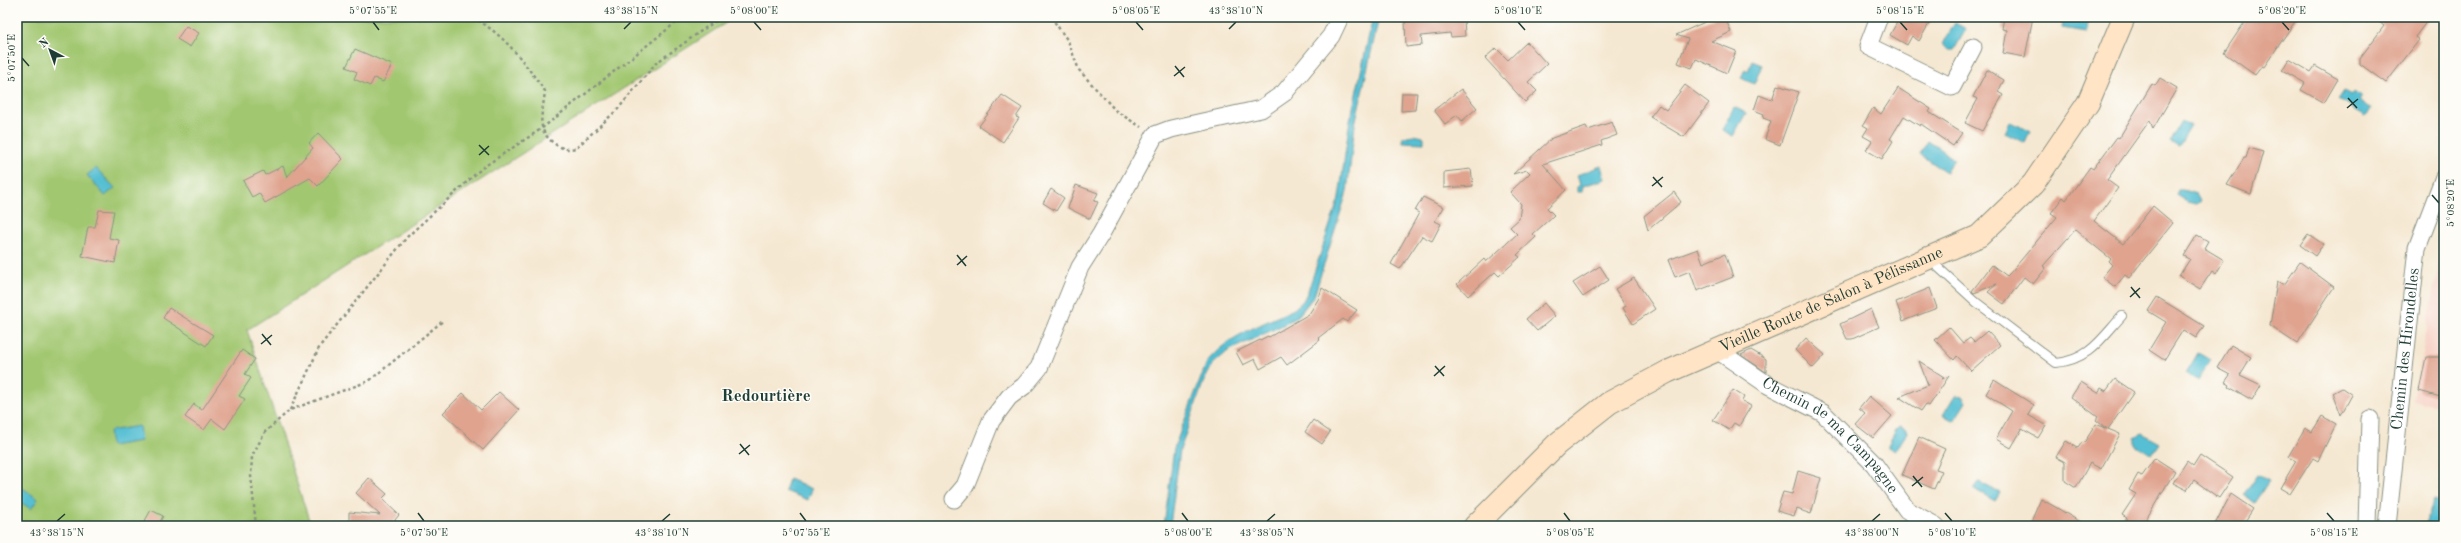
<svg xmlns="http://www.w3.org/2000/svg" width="2461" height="543" font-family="'Old Standard TT',serif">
  <rect width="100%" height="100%" fill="#fdfcf7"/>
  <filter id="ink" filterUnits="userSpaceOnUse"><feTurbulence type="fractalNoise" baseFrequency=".025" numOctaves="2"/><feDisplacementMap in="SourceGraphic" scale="8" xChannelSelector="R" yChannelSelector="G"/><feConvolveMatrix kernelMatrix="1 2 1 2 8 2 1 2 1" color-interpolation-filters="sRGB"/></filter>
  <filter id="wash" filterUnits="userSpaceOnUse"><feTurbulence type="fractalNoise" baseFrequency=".012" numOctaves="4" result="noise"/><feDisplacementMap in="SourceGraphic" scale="16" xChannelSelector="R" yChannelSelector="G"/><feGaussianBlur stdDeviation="0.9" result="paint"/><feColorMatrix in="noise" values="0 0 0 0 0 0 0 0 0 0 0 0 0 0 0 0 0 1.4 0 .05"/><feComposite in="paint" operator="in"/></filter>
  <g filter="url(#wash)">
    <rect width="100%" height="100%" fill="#f5e8d2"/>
    <!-- built -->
    <polygon fill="#f7d1c6" points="2444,241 2444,408 2413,400"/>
    <!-- green -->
    <polygon fill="#a2c771" stroke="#608252" points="17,17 735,17 247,330 311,526 17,526"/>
    <!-- water -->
    <g fill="#56bfd3" stroke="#3a7e84">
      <path d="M 1373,17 L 1379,17 L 1355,124 L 1347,192 L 1314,296 L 1298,316 L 1283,325 L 1228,351 L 1213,364 L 1203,383 L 1180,450 L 1170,525 L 1164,526 L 1174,448 L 1207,362 C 1228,335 1264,324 1294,309 L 1303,301 L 1308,291 L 1339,198 L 1349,126 Z"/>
      <polygon points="2064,17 2089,20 2086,32 2062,28"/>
      <polygon points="1955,23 1966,29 1954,50 1948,50 1943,44"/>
      <polygon points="1752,61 1762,65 1754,84 1741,78 1745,69 1748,71"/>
      <polygon points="2344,91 2351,95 2353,92 2362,97 2359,101 2371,108 2366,116 2338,100"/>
      <polygon points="1734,107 1746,113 1733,136 1722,130"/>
      <polygon points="2010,121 2030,132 2025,143 2005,133"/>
      <polygon points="2182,121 2191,126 2179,146 2170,141"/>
      <polygon points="1413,135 1424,137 1424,143 1403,142 1403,137"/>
      <polygon points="1928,141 1954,159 1946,172 1920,154"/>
      <polygon points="1601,166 1605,179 1583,186 1582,192 1577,192 1577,187 1580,185 1577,175"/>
      <polygon points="96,168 115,188 105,196 87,175"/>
      <polygon points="2178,190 2183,190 2196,194 2200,201 2196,204 2187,202 2176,195"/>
      <polygon points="2198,353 2210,360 2198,380 2186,373"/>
      <polygon points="1955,395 1962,396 1966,402 1954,421 1943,415"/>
      <polygon points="139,426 141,441 111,446 109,431"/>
      <polygon points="1900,426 1906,429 1907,433 1895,451 1888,447 1888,445 1896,430"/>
      <polygon points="2142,433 2160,443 2152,455 2135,444 2135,437"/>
      <polygon points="2258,475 2269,481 2254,503 2244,495"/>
      <polygon points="789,479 812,489 808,500 785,491"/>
      <polygon points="1979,482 2000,493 1995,501 1974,489"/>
      <polygon points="17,484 38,499 31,509 17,500"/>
      <polygon points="2434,500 2444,503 2444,514 2439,526 2424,526"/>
    </g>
    <g id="blocks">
      <!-- building -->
      <g fill="#dfa38e">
        <polygon points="1450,17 1450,20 1464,18 1465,36 1451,37 1450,33 1421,36 1422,45 1406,47 1405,21"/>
        <polygon points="1716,17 1725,17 1731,32 1711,41 1736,51 1727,73 1696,59 1692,68 1678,63 1688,39 1676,35"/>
        <polygon points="1900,17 1933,17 1919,41 1912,36 1907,45 1890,35"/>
        <polygon points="2004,17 2033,17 2025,57 2003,53 2007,30 2002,29"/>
        <polygon points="2248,17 2298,17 2264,67 2262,66 2255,75 2224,53"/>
        <polygon points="2373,17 2430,17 2415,37 2419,40 2386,83 2360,64 2360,58 2384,26"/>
        <polygon points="186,26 199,33 190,47 177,39"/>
        <polygon points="1527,42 1547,64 1528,82 1537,91 1525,102 1485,58 1496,48 1508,60"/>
        <polygon points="355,49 392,65 383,82 374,78 370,86 354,79 357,72 346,67"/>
        <polygon points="2289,59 2311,72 2315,66 2338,79 2324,103 2301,90 2305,83 2282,70"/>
        <polygon points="1987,70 2004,80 1998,92 2003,95 1982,131 1965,123 1978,99 1973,97"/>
        <polygon points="2160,78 2177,88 2153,129 2150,120 2107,180 2118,188 2094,221 2123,244 2153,206 2173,223 2129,278 2125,275 2115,287 2102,277 2112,265 2109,262 2111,259 2075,230 2043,266 2046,268 2033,284 2024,277 2004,304 1988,292 1997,284 1974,293 1972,291 1992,265 2007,276 2011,272 2057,217 2051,213 2063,197 2066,200 2090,167 2093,169 2117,137 2119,138 2152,84 2155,86"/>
        <polygon points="1685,85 1709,103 1684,137 1650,117 1659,105 1666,110"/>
        <polygon points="1777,85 1799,92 1780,145 1765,139 1771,121 1763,118 1764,114 1754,110 1759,95 1772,100"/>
        <polygon points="1898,88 1931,109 1929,112 1962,133 1953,146 1921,124 1920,126 1904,116 1890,139 1893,141 1882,159 1866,150 1872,141 1863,136 1868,128 1863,125 1873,108 1881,114"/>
        <polygon points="1461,89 1477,108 1462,121 1457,115 1445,124 1434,110"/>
        <polygon points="1402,93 1417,93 1415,110 1401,111"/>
        <polygon points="1002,95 1022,108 1016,117 1019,118 1003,142 979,126"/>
        <polygon points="1612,122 1617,135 1601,141 1602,145 1543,164 1566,190 1547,208 1554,215 1533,234 1536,237 1517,255 1520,257 1499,276 1495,272 1468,296 1457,284 1484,259 1486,262 1517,234 1510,227 1519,219 1521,204 1510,192 1530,173 1527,170 1513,174 1552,138 1586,126 1588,130"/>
        <polygon points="318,133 343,159 318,186 310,178 265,203 259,193 252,197 243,181 263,171 265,175 283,166 287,177 313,148 309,143"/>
        <polygon points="2249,148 2263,152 2251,194 2227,185 2244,158 2246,158"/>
        <polygon points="1471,169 1473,186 1444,188 1444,172"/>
        <polygon points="1076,185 1098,193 1094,201 1098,202 1090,219 1068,208"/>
        <polygon points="1051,189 1064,198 1056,211 1043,203"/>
        <polygon points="1674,192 1681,202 1648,230 1644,216"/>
        <polygon points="1423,197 1443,207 1435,221 1441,224 1432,241 1422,236 1400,269 1391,264 1419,213 1415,211"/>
        <polygon points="99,210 114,211 109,238 119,240 115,263 82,256 88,227 95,227"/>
        <polygon points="2308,234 2323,244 2315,256 2300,245"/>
        <polygon points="2197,235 2208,241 2204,248 2224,260 2216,274 2212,271 2200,289 2179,276 2190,259 2184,256"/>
        <polygon points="1698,249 1703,263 1725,254 1733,277 1697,291 1690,271 1675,277 1668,260"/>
        <polygon points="2300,262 2334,287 2297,344 2270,326 2277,281 2284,285"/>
        <polygon points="1600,266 1609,280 1583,297 1573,283"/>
        <polygon points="1634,278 1655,309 1633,324 1623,308 1626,306 1615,289"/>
        <polygon points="1322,288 1357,310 1347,322 1343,319 1318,338 1320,340 1287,365 1281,357 1260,369 1255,359 1243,365 1236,352 1268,336 1269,337 1309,314 1319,298"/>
        <polygon points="1930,288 1937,308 1903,321 1896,302"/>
        <polygon points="2157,297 2204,326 2196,338 2183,330 2164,360 2149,350 2166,322 2148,311"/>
        <polygon points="1544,303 1555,316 1537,331 1526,319"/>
        <polygon points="169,308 213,335 206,346 163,318"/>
        <polygon points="1871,309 1879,327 1852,339 1847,339 1840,324"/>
        <polygon points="1949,327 1963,343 1970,338 1974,342 1987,331 2000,345 1971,371 1957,356 1954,360 1935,340"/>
        <polygon points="1806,338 1825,355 1813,368 1795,350"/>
        <polygon points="2231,345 2251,357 2240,375 2261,385 2252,400 2229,387 2230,385 2225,382 2230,375 2217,368"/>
        <polygon points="242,350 255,359 245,374 251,378 239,396 245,399 225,429 212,419 204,430 185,417 194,404 202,410"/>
        <polygon points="1751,350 1766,359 1766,372 1741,355"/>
        <polygon points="2426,357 2444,357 2444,398 2419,391"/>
        <polygon points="1919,361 1944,377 1942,379 1949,376 1929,406 1926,404 1921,411 1899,397 1928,385"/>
        <polygon points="2115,379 2134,392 2108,429 2120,434 2101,469 2090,463 2076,488 2065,481 2065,462 2056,457 2066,441 2078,448 2082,442 2084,443 2096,424 2107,429 2096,420 2098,417 2071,397 2081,382 2098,393 2101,388 2106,391"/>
        <polygon points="1994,380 2034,405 2028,415 2046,425 2038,438 2022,429 2011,448 1996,439 2012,411 1986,394"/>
        <polygon points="2342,388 2352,395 2341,415 2333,393"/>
        <polygon points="1733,390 1744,397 1742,401 1751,406 1739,426 1734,423 1729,430 1713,420"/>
        <polygon points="499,392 519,410 483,450 443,413 463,393 481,410"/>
        <polygon points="1869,396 1892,416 1873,438 1855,424 1865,413 1859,408"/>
        <polygon points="2322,416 2336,424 2318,461 2313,458 2290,494 2280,488 2296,461 2288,457 2305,428 2312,432"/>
        <polygon points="1313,420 1330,432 1322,444 1305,432"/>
        <polygon points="1919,437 1945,449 1936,469 1942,471 1934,489 1902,475"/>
        <polygon points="2200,455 2233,477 2219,498 2194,480 2187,490 2173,483 2187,461 2193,466"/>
        <polygon points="2155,458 2175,471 2142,526 2122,526 2127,518 2122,515 2136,494 2129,490 2138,474 2142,476"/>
        <polygon points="1798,471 1821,478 1811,514 1797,509 1794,516 1777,511 1783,492 1792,494"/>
        <polygon points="369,478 387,494 382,499 399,515 390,526 349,526 349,512 380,515 356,493"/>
        <polygon points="2231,494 2253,509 2242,526 2214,526"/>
        <polygon points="2041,499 2057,508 2087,526 2029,526"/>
        <polygon points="151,510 163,516 158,526 142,526"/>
      </g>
    </g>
  </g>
  <g filter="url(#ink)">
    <use href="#blocks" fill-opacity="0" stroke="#8a9283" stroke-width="1"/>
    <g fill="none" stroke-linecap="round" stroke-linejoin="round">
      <!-- lane casing -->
      <g stroke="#8a9283" stroke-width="10">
        <path id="lane" d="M 1930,260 L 1976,302 L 2056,363 C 2089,360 2101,339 2122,316"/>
      </g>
      <!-- street casing -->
      <g stroke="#8a9283" stroke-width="19">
        <g id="street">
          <polyline points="1879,17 1868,46 1952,87 1973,47"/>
          <path id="s1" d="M 1717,350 L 1768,385 L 1823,413 L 1874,464 L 1907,510 L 1936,526"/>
          <polyline points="954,499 965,486 991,421 1009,397 1024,386 1039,368 1080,267 1101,234 1155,135 1171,129 1261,109 1284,93 1331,36 1340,17"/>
          <polyline points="2367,526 2370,419"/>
          <path id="s2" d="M 2387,526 L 2417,248 L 2444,177"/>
        </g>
      </g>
      <!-- secondary casing -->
      <g stroke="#8a9283" stroke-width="24">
        <g id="secondary">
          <path id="s3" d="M 1475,526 L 1557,444 L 1609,403 L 1667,372 L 1979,236 L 2033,184 L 2088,103 L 2124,17"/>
        </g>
      </g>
      <!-- path -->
      <g stroke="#8a9283" stroke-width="2.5" stroke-dasharray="3 3" stroke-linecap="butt">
        <path d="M 473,17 C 507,37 522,60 545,91 C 543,114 534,129 555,144 C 562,149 568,150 576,148 L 618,109 L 656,63 L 721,17"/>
        <polyline points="1051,17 1068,41 1079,70 1116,111 1141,127"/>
        <polyline points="290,410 320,346 407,237 482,168 541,129 683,17"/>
        <polyline points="256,526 251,476 252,456 265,432 290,410 369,381 444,320"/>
      </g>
      <!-- lane -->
      <use href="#lane" stroke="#fff" stroke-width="8"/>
      <!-- street -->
      <use href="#street" stroke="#fff" stroke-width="17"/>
      <!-- secondary -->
      <use href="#secondary" stroke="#ffe4c6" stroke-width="22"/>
    </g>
  </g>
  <!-- ticks -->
  <path fill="none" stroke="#1f3d34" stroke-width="1.5" d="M 373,22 L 379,30M 754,22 L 761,30M 1136,22 L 1143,30M 1518,22 L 1525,30M 1900,22 L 1907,30M 2282,22 L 2289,30M 624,29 L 631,22M 1229,29 L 1236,22M 22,58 L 29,66M 1175,66 L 1184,77M 1174,76 L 1185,67M 2348,98 L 2357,108M 2347,108 L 2358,99M 479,145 L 489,155M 479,155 L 489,146M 1653,177 L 1662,187M 1652,186 L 1663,177M 2432,195 L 2439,203M 957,255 L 966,266M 957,265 L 967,256M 2131,287 L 2140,298M 2130,297 L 2140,288M 262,334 L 271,345M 261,344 L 272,335M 1435,366 L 1444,376M 1434,376 L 1445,366M 740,444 L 749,455M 739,454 L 750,445M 1913,476 L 1922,487M 1912,486 L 1923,477M 418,513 L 424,521M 800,513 L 806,521M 1182,513 L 1188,521M 1564,513 L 1570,521M 1945,513 L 1952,521M 2327,513 L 2334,521M 57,521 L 65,514M 662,521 L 670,514M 1267,521 L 1275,514M 1872,521 L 1880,514"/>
  <g text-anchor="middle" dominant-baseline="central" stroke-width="3" stroke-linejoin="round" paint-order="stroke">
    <!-- street labels -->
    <g font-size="16" fill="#1f3d34" stroke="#fdfcf7">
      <text stroke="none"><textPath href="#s3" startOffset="427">Vieille Route de Salon à Pélissanne</textPath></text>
      <text stroke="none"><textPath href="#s2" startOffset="178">Chemin des Hirondelles</textPath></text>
      <text stroke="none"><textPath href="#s1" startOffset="143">Chemin de ma Campagne</textPath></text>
    </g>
    <!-- neighbourhood labels -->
    <g font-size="17" font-weight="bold" fill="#1f3d34" stroke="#fdfcf7">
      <text x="766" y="396">Redourtière</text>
    </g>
  </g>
  <!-- margin -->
  <rect width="2461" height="543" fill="none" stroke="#fdfcf7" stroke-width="44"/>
  <!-- north arrow -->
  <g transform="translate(50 50) rotate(319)" stroke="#fdfcf7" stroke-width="3" paint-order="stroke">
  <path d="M0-3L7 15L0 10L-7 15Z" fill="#1f3d34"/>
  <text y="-6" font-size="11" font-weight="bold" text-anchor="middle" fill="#1f3d34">N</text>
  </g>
  <rect x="22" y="22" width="2417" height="499" fill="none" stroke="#1f3d34" stroke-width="1.5"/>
  <g font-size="10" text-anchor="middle" fill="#1f3d34">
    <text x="373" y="14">5°07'55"E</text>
    <text x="631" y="14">43°38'15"N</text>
    <text x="754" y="14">5°08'00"E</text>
    <text x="1136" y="14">5°08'05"E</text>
    <text x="1236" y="14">43°38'10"N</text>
    <text x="1518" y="14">5°08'10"E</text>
    <text x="1900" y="14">5°08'15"E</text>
    <text x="2282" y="14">5°08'20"E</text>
    <text transform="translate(11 58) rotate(-90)" y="4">5°07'50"E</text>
    <text transform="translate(2450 203) rotate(-90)" y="4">5°08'20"E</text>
    <text x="57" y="536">43°38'15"N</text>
    <text x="424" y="536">5°07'50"E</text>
    <text x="662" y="536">43°38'10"N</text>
    <text x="806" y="536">5°07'55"E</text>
    <text x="1188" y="536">5°08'00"E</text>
    <text x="1267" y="536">43°38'05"N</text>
    <text x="1570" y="536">5°08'05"E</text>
    <text x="1872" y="536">43°38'00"N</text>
    <text x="1952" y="536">5°08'10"E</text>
    <text x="2334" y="536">5°08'15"E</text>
  </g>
</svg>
